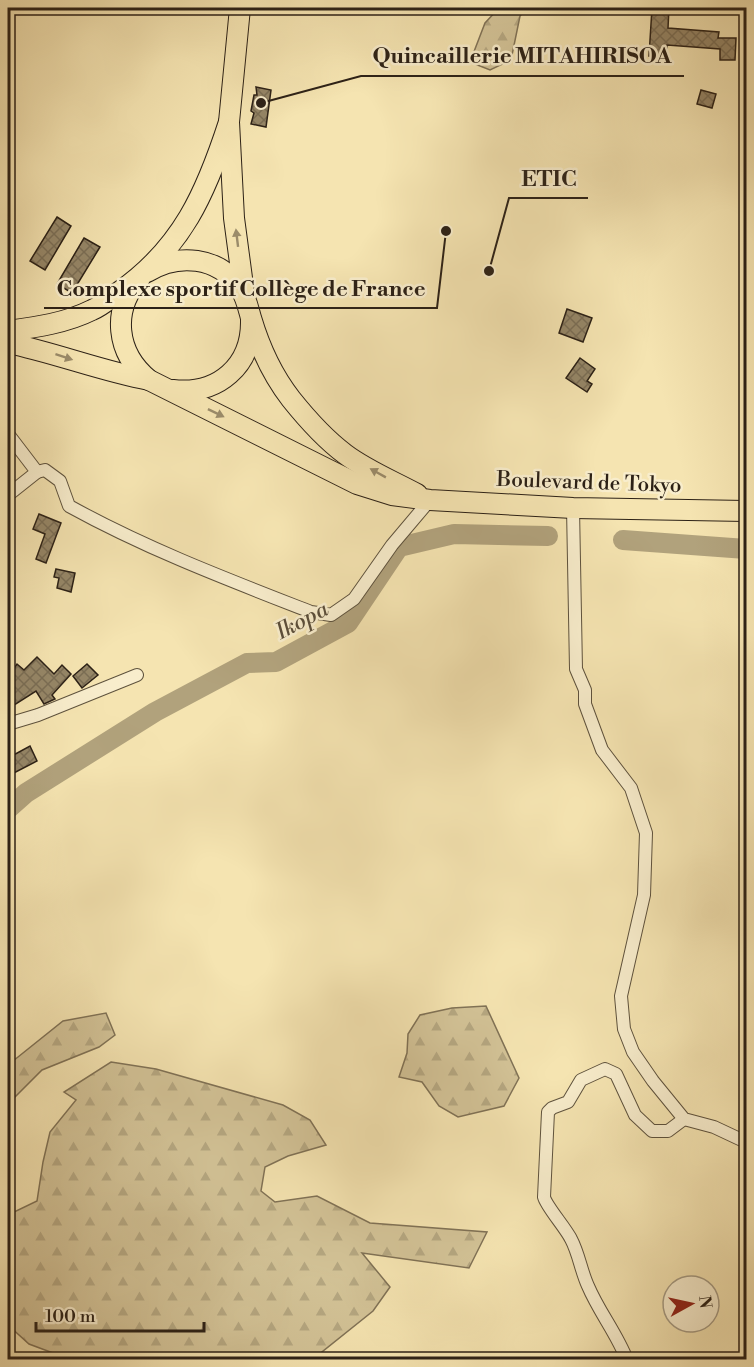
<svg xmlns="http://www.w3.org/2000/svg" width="754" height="1367" font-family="'Libre Bodoni',serif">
  <defs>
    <pattern id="forest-firs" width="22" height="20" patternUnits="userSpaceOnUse" patternTransform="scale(1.5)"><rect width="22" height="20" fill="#d3c397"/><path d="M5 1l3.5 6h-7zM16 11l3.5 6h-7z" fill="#b5a781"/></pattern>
    <pattern id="building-cross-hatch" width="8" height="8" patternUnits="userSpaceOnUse" patternTransform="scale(1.5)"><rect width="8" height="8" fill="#958667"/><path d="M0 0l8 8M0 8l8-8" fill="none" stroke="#7a6d54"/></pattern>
  </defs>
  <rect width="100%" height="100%" fill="#f5e4b1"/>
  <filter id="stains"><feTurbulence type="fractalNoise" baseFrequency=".00333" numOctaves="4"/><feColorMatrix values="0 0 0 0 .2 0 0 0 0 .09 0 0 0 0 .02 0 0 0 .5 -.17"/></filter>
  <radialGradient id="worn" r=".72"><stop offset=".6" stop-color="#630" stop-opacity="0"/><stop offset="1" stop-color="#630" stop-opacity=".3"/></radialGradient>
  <!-- forest -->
  <g fill="url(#forest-firs)" stroke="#807256" stroke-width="1.5">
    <polygon points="499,8 527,8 520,16 511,60 490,70 470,62 485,23"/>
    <polygon points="486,1006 519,1078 504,1106 458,1117 439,1106 422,1082 399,1077 407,1053 408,1034 420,1015 452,1008"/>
    <polygon points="106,1013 115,1035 99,1047 42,1070 8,1104 8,1065 63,1021"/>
    <polygon points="111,1062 156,1069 283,1105 310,1120 326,1145 288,1156 265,1167 261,1191 275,1202 317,1196 370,1223 487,1232 469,1268 362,1253 390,1287 373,1311 318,1355 308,1359 69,1359 29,1344 8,1325 8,1236 14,1212 37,1201 43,1162 50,1132 76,1100 64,1092"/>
  </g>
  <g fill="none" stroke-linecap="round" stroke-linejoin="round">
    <!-- river -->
    <g stroke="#b1a27c" stroke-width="20">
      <polyline points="623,540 746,549"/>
      <polyline points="8,809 26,793 155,712 247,663 276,662 348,623 399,547 454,534 548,536"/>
    </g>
  </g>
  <!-- building -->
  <g fill="url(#building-cross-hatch)" stroke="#2c2116" stroke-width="1.5">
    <polygon points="652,8 669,8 668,28 719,32 718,38 736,38 735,60 720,60 720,49 667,45 666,57 649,56"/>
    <polygon points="256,87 271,90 266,127 251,124 254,113 251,111 254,95 257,95"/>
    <polygon points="701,90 716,94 712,108 697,104"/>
    <polygon points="57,217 71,226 45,270 30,261"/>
    <polygon points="84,238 100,247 72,293 57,284"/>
    <polygon points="567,309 592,318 583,342 559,333"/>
    <polygon points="580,358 595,369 587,381 592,384 587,392 566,378"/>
    <polygon points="39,514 61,523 46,563 36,559 45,534 33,529"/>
    <polygon points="56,569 75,573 71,592 57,588 59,578 54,577"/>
    <polygon points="37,657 54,674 62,665 71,674 52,695 55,699 44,704 36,691 8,709 8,677 17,664 24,670"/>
    <polygon points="87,664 98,675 82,688 73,676"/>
    <polygon points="30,746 37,761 8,776 8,758"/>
  </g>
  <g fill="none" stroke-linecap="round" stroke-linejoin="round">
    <!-- street casing -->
    <g stroke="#5e523d" stroke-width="14">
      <g id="street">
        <polyline points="8,434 37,472 8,495"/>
        <path d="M 37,472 L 45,470 L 60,481 L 69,506 C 147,549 229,580 311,612 L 331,615 L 354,599 L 392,545 L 430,500"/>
        <polyline points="573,508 576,669 585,690 585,704 602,750 631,788 646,833 644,895 621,996 624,1029 633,1052 653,1081 684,1119 714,1127 746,1142"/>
        <polyline points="8,724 38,715 137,675"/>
        <path d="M 627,1360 C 617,1334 599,1312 588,1286 C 581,1271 579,1254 571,1239 C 565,1227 546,1206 544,1197 L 548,1112 L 552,1108 L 568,1102 L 581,1080 L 605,1069 L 616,1074 L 635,1115 L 652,1131 L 668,1131 L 684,1119"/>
      </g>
    </g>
    <!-- primary casing -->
    <g stroke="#2c2116" stroke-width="22">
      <g id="primary">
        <polyline points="240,8 229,122 234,218 244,293"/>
        <path d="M 147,272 C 178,253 218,256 240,288 C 246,297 248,307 251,318 C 259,345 273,376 291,399 C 307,419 325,439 345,454 C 366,470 393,481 417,494"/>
        <path d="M 140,278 C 111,310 116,353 149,380 L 357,484 L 392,495 L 430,500 L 573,508 L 746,511"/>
        <path d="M 8,331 C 37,327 66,323 92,310 C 102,306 110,298 119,292 C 182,248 206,193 229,122"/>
        <path d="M 8,343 C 56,353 101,371 149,380"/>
        <path d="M 173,390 C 218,395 252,366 251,320"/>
      </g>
    </g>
    <!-- street -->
    <use href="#street" stroke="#f8edcc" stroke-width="12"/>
    <!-- primary -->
    <use href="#primary" stroke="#f5e4b1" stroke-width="20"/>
  </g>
  <!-- one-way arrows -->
  <defs><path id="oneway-solid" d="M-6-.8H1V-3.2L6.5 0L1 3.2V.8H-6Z" transform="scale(1.5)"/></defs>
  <g fill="#9b8c6b">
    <use href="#oneway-solid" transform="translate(237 238) rotate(-97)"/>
    <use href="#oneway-solid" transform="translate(64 357) rotate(18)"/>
    <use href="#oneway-solid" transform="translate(216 413) rotate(26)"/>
    <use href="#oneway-solid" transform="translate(378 473) rotate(-151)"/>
  </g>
  <g text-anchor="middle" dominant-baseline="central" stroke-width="5" stroke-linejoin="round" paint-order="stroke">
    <!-- street labels -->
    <g font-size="21" fill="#2c2116" stroke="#f8edcc">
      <text transform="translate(589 483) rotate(2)">Boulevard de Tokyo</text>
    </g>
    <!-- water labels -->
    <g font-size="22" font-style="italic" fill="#5b4e3a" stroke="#f8edcc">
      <text transform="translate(302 621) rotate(-28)">Ikopa</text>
    </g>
  </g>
  <!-- callouts -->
  <path fill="none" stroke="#2c2116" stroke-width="2" d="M261 103L361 76H684M489 271L509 198H588M446 231L437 308H44"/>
  <g fill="#2c2116" stroke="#f8edcc" stroke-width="2">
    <circle cx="261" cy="103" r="6"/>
    <circle cx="489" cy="271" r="6"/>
    <circle cx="446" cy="231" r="6"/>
  </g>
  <g font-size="22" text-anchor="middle" font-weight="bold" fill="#2c2116" stroke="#f8edcc" stroke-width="5" stroke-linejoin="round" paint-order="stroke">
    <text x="522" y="63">Quincaillerie MITAHIRISOA</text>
    <text x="549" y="186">ETIC</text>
    <text x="241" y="296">Complexe sportif Collège de France</text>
  </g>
  <!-- margin -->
  <rect width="754" height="1367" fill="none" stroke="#f5e4b1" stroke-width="30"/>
  <rect x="9" y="9" width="736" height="1349" fill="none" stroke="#2c2116" stroke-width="3"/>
  <rect x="15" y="15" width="724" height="1337" fill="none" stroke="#2c2116" stroke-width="1.5"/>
  <!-- north arrow -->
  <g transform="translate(691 1304) rotate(82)"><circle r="28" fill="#f8edcc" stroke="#a69b83" stroke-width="1.5"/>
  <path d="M0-4.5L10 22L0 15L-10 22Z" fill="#8f2418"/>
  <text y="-9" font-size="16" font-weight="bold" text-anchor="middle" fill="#2c2116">N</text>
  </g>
  <!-- scale -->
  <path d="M36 1322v9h168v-9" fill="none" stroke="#2c2116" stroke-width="3"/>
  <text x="45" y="1322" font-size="18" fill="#2c2116" stroke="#f8edcc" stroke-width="4.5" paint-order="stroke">100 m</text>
  <rect width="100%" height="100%" filter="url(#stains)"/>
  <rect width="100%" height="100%" fill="url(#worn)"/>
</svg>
